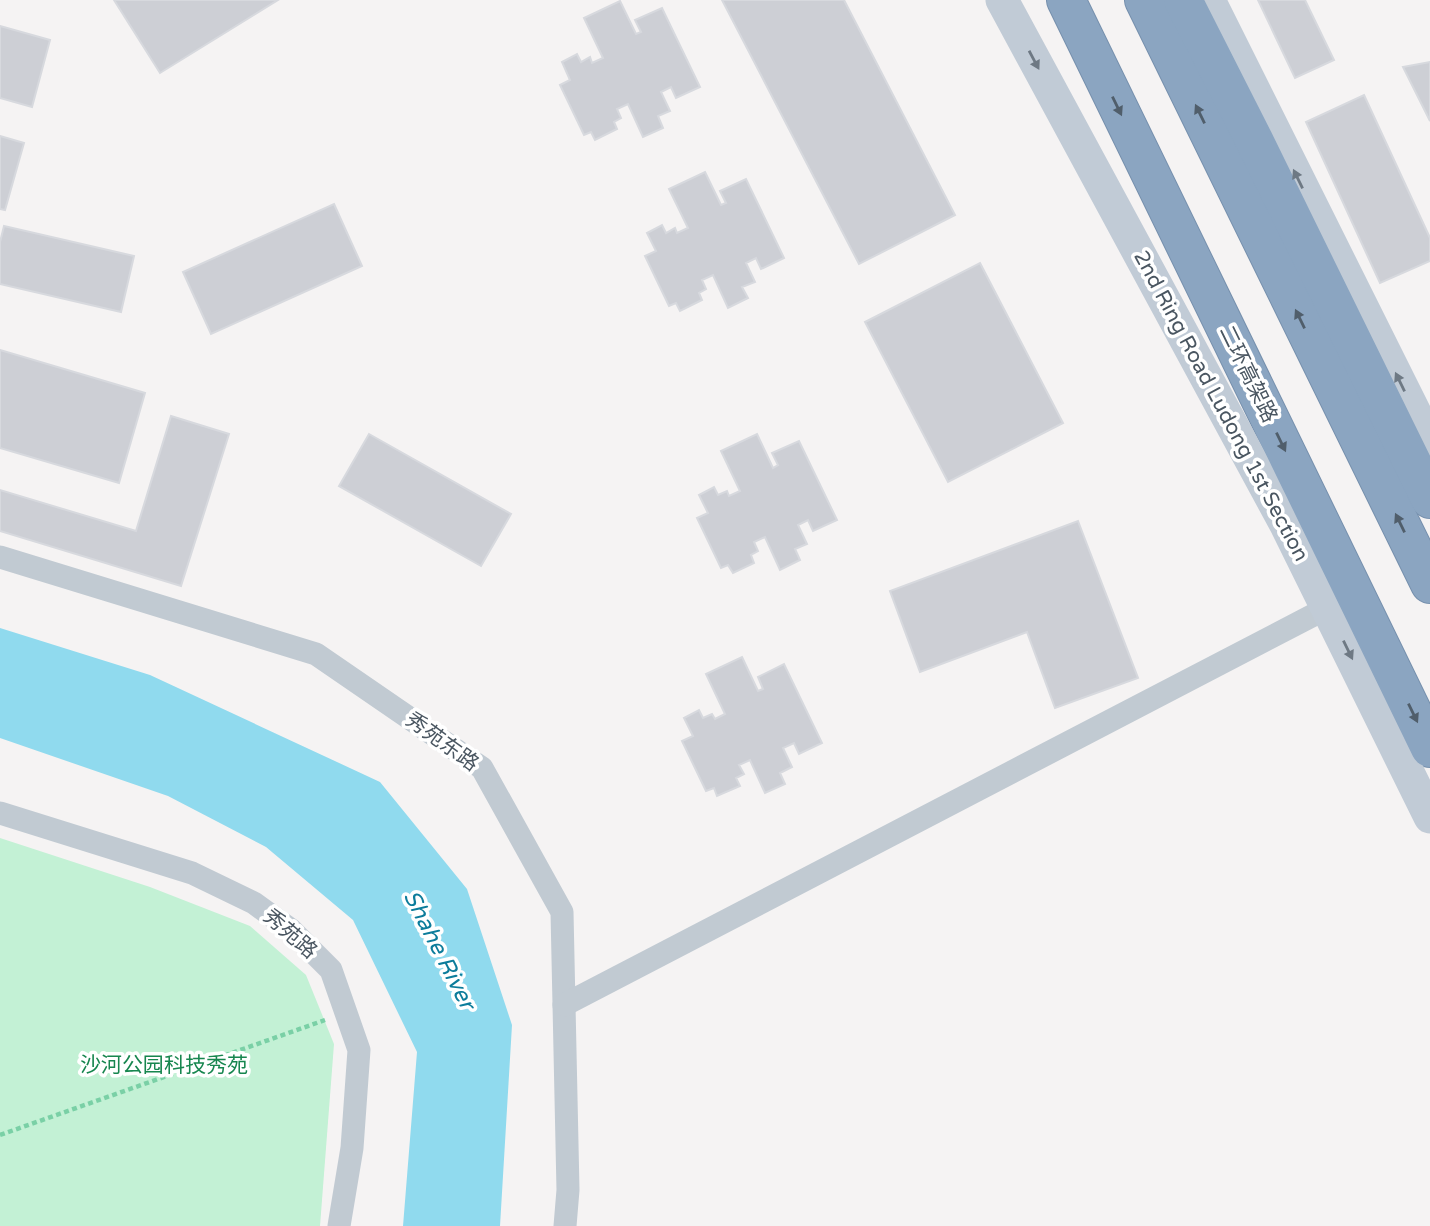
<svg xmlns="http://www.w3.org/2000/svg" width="1430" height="1226" font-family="'Varela Round','Noto Sans SC',sans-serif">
  <rect width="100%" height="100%" fill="#f5f3f3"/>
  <!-- green -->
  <polygon fill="#c3f1d5" points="0,838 150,887 250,926 306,975 334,1044 320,1226 0,1226"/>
  <!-- water -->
  <polygon fill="#90daee" points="0,628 150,675 380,782 467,889 512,1025 500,1226 403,1226 417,1052 353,920 266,847 168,796 0,738"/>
  <!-- building -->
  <g fill="#cdcfd5" stroke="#d7d9de" stroke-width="2">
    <polygon points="114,0 278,0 160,73"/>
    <polygon points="722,0 844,0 955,215 859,264"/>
    <polygon points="1258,0 1305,0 1334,60 1295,78"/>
    <polygon points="620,1 636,34 641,32 635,20 662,8 700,87 676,98 671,87 661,92 670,111 658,116 663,128 643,137 628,104 617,109 621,118 614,122 617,129 595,140 591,132 584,135 560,85 570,80 562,62 577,54 581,62 590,57 592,63 603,58 584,18"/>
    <polygon points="0,26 50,40 32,107 0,98"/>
    <polygon points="1430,62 1430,121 1403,67"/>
    <polygon points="1364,95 1430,238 1430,261 1380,283 1306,122"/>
    <polygon points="0,136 24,143 5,210 0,209"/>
    <polygon points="705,172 721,205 726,203 720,191 746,179 784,258 761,269 756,258 746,263 755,282 742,287 748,298 728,308 713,275 702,280 706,289 699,293 702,300 680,311 676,303 669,306 645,256 656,251 647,233 662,225 666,233 675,228 677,233 688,228 669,189"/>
    <polygon points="334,204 362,266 211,334 183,272"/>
    <polygon points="4,226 134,256 121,312 0,284 0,242"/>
    <polygon points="980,263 1063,423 948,482 865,322"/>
    <polygon points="0,350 145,393 119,483 0,448"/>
    <polygon points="171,416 229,434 181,586 0,531 0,490 136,531"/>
    <polygon points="369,434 511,514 481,566 339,486"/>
    <polygon points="757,434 773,468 778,465 772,453 799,441 837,520 813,531 808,520 798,525 807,544 795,549 800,560 780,570 765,537 754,542 758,551 751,555 754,563 733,573 728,565 721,568 697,518 708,513 699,495 714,487 718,495 727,491 729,496 740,491 721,451"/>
    <polygon points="1078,521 1138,678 1055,708 1027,632 920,672 890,591"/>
    <polygon points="742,657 758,691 763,689 758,677 784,664 822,743 799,754 794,743 783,748 792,767 780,773 785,784 765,793 750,760 739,765 744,774 736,778 740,786 717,796 714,788 706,791 682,741 693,736 684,718 699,710 703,718 712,714 715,719 725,714 706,674"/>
  </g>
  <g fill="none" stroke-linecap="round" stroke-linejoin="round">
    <!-- highway casing -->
    <g stroke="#7690ad" stroke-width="40">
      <g id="highway">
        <polyline points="1066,0 1430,748"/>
        <polyline points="1144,0 1430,584"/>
        <polyline points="1183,0 1253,138 1430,499"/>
      </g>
    </g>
    <!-- path -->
    <polyline stroke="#7ad0a6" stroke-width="4.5" stroke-dasharray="5 3.5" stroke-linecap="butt" points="0,1135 325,1020"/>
    <!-- street -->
    <g stroke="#c1cad2" stroke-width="23">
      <polyline points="0,557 316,654 482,768 562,912 568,1190 565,1226"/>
      <polyline points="0,813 192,873 254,903 290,929 331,970 359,1050 352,1148 339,1226"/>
      <polyline points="564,1005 1327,608"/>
    </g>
    <!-- secondary -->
    <g stroke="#c1cbd6" stroke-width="33">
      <polyline points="1002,0 1286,525 1430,817"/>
      <polyline points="1209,0 1430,443"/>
    </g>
    <!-- highway -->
    <use href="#highway" stroke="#8ba5c1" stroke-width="38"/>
  </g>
  <!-- one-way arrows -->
  <defs><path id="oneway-solid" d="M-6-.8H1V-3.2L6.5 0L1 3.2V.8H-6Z" transform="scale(1.75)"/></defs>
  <g fill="#6e7984">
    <use href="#oneway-solid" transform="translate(1034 60) rotate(62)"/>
    <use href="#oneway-solid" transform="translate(1298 179) rotate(-116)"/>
    <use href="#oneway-solid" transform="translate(1400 382) rotate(-116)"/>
    <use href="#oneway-solid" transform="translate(1348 650) rotate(64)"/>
  </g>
  <g fill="#505e6b">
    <use href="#oneway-solid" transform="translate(1117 106) rotate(64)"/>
    <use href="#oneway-solid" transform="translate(1200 114) rotate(-116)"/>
    <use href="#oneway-solid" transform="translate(1300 319) rotate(-116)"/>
    <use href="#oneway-solid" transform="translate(1281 442) rotate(64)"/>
    <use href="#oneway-solid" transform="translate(1400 523) rotate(-116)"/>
    <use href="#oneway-solid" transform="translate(1413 713) rotate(64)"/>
  </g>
  <g text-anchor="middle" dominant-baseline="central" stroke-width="7" stroke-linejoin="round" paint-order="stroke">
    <!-- street labels -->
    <g font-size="21" fill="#4a5661" stroke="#fff">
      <text transform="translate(1248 374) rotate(64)">二环高架路</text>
      <text transform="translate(1221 406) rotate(62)">2nd Ring Road Ludong 1st Section</text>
      <text transform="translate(442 742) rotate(36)">秀苑东路</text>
      <text transform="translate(290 934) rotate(41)">秀苑路</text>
    </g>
    <!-- park labels -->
    <g font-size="21" fill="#17864f" stroke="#fff">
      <text x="164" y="1065">沙河公园科技秀苑</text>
    </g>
    <!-- water labels -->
    <g font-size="23" font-style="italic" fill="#0c7c9b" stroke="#fff">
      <text transform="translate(439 950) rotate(63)">Shahe River</text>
    </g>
  </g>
</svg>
